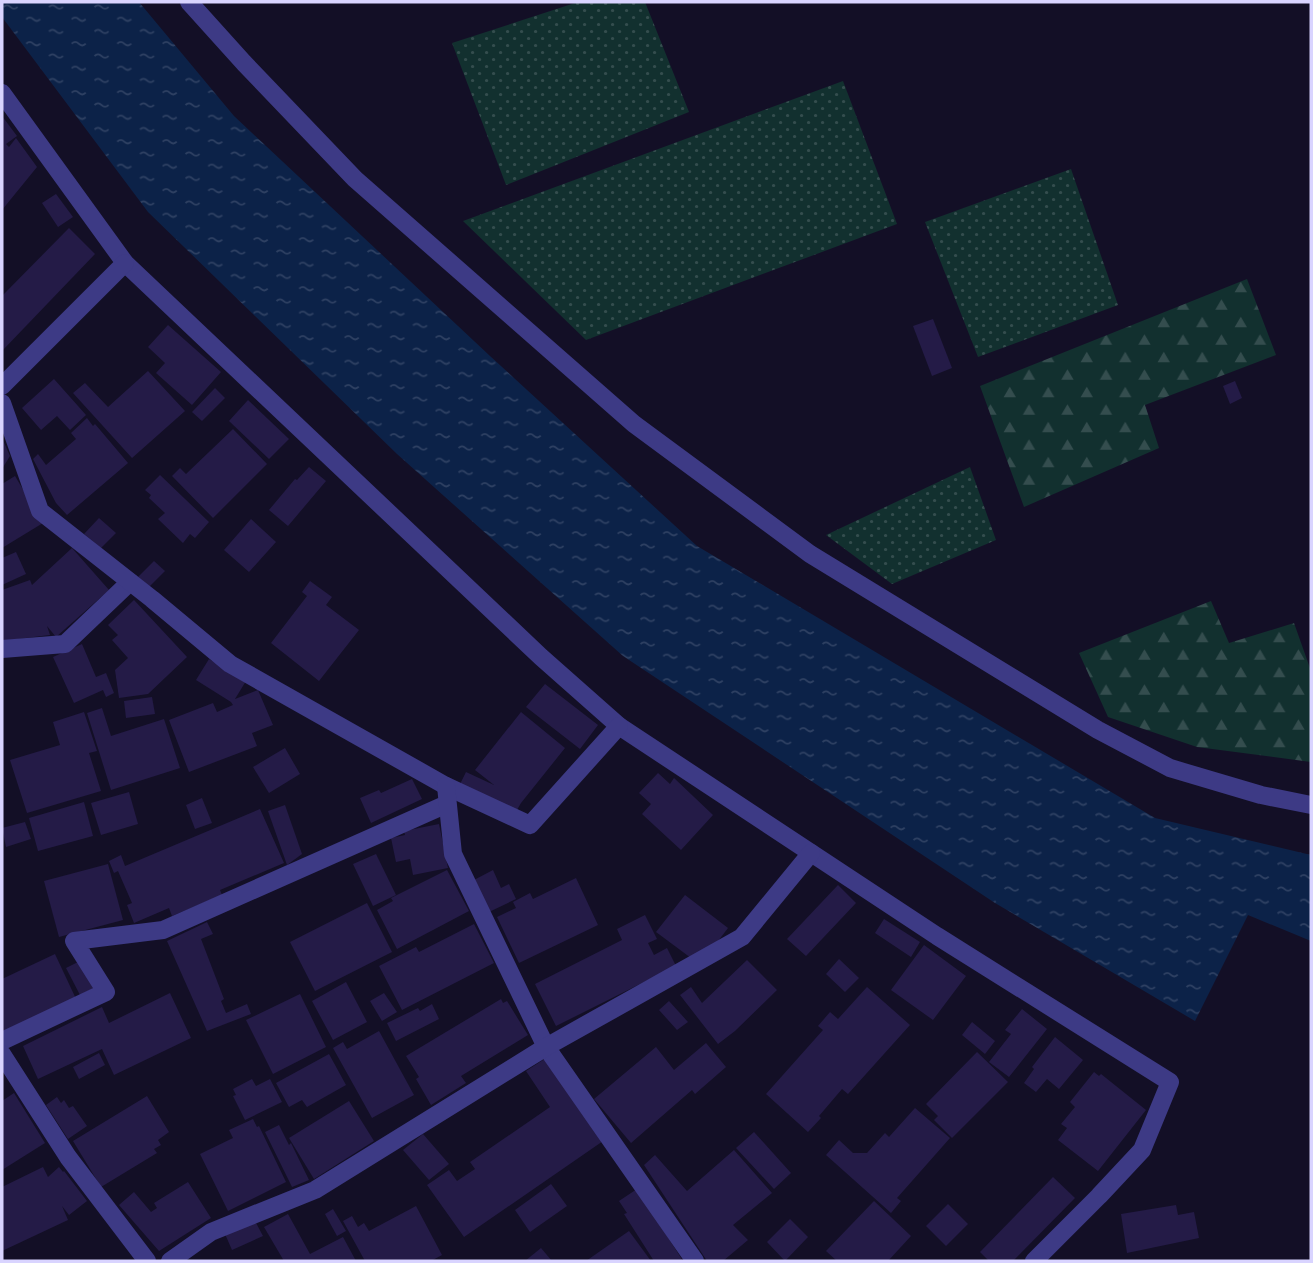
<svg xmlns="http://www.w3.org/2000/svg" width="1313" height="1263" font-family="Mulish,sans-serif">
  <defs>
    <pattern id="grass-dots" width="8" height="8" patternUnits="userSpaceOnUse" patternTransform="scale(1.75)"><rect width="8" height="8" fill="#12302f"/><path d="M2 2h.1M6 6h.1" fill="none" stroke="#344d4e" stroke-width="1.8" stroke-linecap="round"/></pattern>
    <pattern id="forest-firs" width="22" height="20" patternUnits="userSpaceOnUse" patternTransform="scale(1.75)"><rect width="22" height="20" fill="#12302f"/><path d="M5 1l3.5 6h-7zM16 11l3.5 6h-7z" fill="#344d4e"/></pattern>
    <pattern id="water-ripples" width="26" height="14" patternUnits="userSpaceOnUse" patternTransform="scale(1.75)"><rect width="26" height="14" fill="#0c2248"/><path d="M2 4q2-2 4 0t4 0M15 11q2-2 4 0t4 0" fill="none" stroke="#2f4163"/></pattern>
  </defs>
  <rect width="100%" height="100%" fill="#130f26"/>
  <!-- grass -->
  <g fill="url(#grass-dots)">
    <polygon points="578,2 645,2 689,112 506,185 452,43"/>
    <polygon points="843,81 897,224 586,340 463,221"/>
    <polygon points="1071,169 1118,305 978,357 925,222"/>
    <polygon points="970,467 996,540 892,584 826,535"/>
  </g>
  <!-- forest -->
  <g fill="url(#forest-firs)">
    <polygon points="1247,279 1276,355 1145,405 1159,448 1024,507 980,386"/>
    <polygon points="1211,601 1229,643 1294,623 1311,671 1311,762 1197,747 1108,717 1079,653"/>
  </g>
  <!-- water -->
  <polygon fill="url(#water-ripples)" points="2,2 139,2 234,116 490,356 697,546 1155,818 1311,855 1311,941 1248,915 1195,1021 995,903 623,656 397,454 148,212 2,17"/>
  <!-- building -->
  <g fill="#241b47">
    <polygon points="2,116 17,136 6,144 9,147 16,138 37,167 2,210"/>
    <polygon points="56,194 73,217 58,227 42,203"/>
    <polygon points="69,228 95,254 2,351 2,296"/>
    <polygon points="933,319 952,368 932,376 913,326"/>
    <polygon points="168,325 221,372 192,405 156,373 165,363 148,347"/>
    <polygon points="148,371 185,411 132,458 73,393 85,383 108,407"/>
    <polygon points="54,379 86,415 70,430 57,416 41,430 22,408"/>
    <polygon points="1235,381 1242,398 1230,404 1223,386"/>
    <polygon points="215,388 225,398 202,421 192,412"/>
    <polygon points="248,400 289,439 269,459 229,421"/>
    <polygon points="87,418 93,426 95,424 128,463 67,515 56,503 33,459 38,454 46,465 76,439 71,433"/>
    <polygon points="233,429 267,464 213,518 172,476 180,468 186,474"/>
    <polygon points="2,438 10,456 2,469"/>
    <polygon points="309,467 326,481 288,526 269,510 295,479 297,480"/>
    <polygon points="160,475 209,522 195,538 190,534 183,543 158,519 165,513 149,498 151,495 145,490"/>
    <polygon points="15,476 43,523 2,548 2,484"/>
    <polygon points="99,518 116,533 101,548 84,534"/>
    <polygon points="251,519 276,542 249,572 224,550"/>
    <polygon points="72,548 109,590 56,637 47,626 50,635 2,641 2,590 30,580 32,585"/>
    <polygon points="16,552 26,574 2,585 2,558"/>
    <polygon points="154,561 165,571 149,587 138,577"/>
    <polygon points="310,581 332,597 326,605 359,630 319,681 271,643 307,596 302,592"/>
    <polygon points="134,600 187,657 148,694 119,698 115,670 128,658 112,640 118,635 108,625"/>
    <polygon points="82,644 96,677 106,673 114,693 106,697 103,690 74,703 53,657"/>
    <polygon points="209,659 246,681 235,699 258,690 273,725 252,733 257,746 189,772 169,720 213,703 217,712 233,705 231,702 196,680"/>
    <polygon points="545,684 598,725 580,749 526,707"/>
    <polygon points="152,697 155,714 126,718 124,701"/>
    <polygon points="102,708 111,736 164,719 180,768 111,790 87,713"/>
    <polygon points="84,712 97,751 89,753 101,791 27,813 10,760 60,745 53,722"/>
    <polygon points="521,712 565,748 521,803 517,810 460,784 466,772 494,785 475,770"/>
    <polygon points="285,748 300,774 269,793 253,767"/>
    <polygon points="658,773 670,784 674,778 713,815 681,850 642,814 651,804 639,793"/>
    <polygon points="412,779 422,799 371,823 360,798 379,790 381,793"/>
    <polygon points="129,792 138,824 101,835 91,803"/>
    <polygon points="202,798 212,823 195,829 186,805"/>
    <polygon points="84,802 93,836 38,851 29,818"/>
    <polygon points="285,805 302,854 287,865 268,811"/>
    <polygon points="260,809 284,863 220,890 222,895 172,916 169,908 134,923 127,905 132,903 118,871 114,873 109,861 121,855 125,866"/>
    <polygon points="25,822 31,839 6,847 2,828"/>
    <polygon points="439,824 448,868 413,875 410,859 396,862 391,838 405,835 404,831"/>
    <polygon points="376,854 396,895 373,906 353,864"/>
    <polygon points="108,864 123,920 59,937 44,881"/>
    <polygon points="447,870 469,911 397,949 377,910 393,901 391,898"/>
    <polygon points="493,870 501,888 509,884 516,899 489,912 474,880"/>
    <polygon points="576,878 598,925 519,963 497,917 516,908 513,902 530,893 533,899"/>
    <polygon points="838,885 856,903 806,956 787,939"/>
    <polygon points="685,895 728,928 715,945 691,958 656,932"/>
    <polygon points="367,903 392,952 315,991 290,942"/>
    <polygon points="645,915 657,939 648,943 654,955 667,948 676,966 556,1026 535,984 622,940 617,929"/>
    <polygon points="884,919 920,942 911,957 875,933"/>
    <polygon points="207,922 213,934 201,939 224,999 221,1001 226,1013 247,1004 251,1014 207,1031 167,941"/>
    <polygon points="474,924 494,963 402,1010 379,966 416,947 419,952"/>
    <polygon points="924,945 966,976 933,1020 891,990"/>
    <polygon points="55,954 77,1001 4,1034 2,1030 2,979"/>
    <polygon points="839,959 859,978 845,992 826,974"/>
    <polygon points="747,960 777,990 735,1031 718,1044 680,995 691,987 702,1003"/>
    <polygon points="80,961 94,988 80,995 66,968"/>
    <polygon points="346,982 367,1022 333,1040 312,1001"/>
    <polygon points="867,987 910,1025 848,1094 842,1089 819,1116 821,1118 808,1132 766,1094 823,1030 818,1026 830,1012 838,1019"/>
    <polygon points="170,993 191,1038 114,1075 102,1049 38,1079 23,1046 102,1007 109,1023"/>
    <polygon points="384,993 397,1012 382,1021 370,1001"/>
    <polygon points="300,994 326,1047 273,1074 246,1020"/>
    <polygon points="501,999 503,1003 507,1001 528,1035 461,1076 466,1083 431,1105 416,1079 419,1077 406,1056"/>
    <polygon points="669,1001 688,1022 677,1030 659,1010"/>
    <polygon points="432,1004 439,1019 396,1041 387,1023 418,1008 420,1011"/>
    <polygon points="1022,1009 1047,1029 1009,1077 989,1062 1011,1034 1005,1030"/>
    <polygon points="972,1022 995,1041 985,1054 962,1035"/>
    <polygon points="379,1031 414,1095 372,1118 333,1048 343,1042 347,1049"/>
    <polygon points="1055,1037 1083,1060 1059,1089 1047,1079 1036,1092 1024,1083 1034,1069 1032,1067"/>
    <polygon points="706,1043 726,1067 695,1094 692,1090 631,1143 594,1099 656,1047 674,1070"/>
    <polygon points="977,1052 1008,1082 952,1138 934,1120 938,1116 926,1104"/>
    <polygon points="99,1053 105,1065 79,1079 73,1067"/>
    <polygon points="329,1054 346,1085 307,1107 302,1100 289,1107 276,1083"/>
    <polygon points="546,1058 606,1139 464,1237 427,1185 449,1170 457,1181 475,1169 470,1162 550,1107 526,1071"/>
    <polygon points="1094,1072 1099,1076 1101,1074 1146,1110 1098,1171 1058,1140 1067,1128 1061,1124 1075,1107 1070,1102"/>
    <polygon points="252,1079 256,1086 270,1079 282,1102 245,1120 233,1096 236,1095 233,1089"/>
    <polygon points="14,1093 45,1143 2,1170 2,1101"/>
    <polygon points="147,1096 169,1132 158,1140 161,1145 154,1149 157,1153 101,1187 73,1141"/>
    <polygon points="57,1097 61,1103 64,1100 69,1108 73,1106 87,1126 68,1139 46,1105"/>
    <polygon points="349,1101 374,1141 314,1179 289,1138"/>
    <polygon points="915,1108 950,1138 897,1198 901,1201 891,1213 826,1155 839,1140 853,1153 867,1153 885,1133 889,1137"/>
    <polygon points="253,1119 257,1127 259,1126 286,1182 228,1211 200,1154 233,1138 229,1130"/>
    <polygon points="279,1125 289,1145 291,1143 309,1180 292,1187 265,1132"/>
    <polygon points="754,1132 791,1173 774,1189 736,1148"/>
    <polygon points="423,1134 449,1164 429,1180 403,1150"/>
    <polygon points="734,1150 772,1193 733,1225 748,1240 723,1261 707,1261 644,1165 655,1155 687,1191"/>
    <polygon points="43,1167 48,1177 59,1167 63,1172 64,1171 87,1201 69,1215 62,1206 68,1220 2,1251 2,1187"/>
    <polygon points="1053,1177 1075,1198 1013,1261 989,1261 980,1252"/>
    <polygon points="188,1182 211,1218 159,1251 119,1205 134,1192 151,1212 157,1208 154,1203"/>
    <polygon points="551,1184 567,1206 530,1232 515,1210"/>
    <polygon points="637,1189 683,1261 654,1261 624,1214 627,1213 619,1201"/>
    <polygon points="874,1201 911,1236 888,1261 837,1261 826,1251"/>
    <polygon points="948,1204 968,1224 946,1246 926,1226"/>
    <polygon points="1176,1205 1178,1215 1194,1212 1199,1238 1127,1253 1121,1214"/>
    <polygon points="416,1206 442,1255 431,1261 365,1261 343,1221 352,1216 358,1227 364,1223 369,1231"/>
    <polygon points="333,1209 346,1231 337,1236 325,1214"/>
    <polygon points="288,1214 310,1254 343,1237 356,1261 284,1261 264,1227"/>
    <polygon points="790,1219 808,1237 785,1261 767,1242"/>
    <polygon points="255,1221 263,1236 232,1250 225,1234"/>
    <polygon points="629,1231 651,1261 586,1261"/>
    <polygon points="541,1248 552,1261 525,1261"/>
  </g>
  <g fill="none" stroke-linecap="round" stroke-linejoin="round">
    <!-- lane -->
    <g stroke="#3d3a85" stroke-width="18">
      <polyline points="2,649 65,644 130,582"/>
      <polyline points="2,1041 106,992 74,941 163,930 447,804"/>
    </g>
    <!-- street -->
    <g stroke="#3d3a85" stroke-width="18">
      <polyline points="189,2 244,63 355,179 634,424 810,554 1098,730 1170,768 1261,795 1311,805"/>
      <polyline points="2,93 125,263 541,657 619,726 937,936 1170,1082 1142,1150 1099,1196 1034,1261"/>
      <polyline points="2,386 125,263"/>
      <polyline points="2,403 40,511 152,599 230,664 446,786 530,825 619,726"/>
      <polyline points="446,786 453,854 546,1047 695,1261"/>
      <polyline points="2,1054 68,1157 147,1261"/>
      <polyline points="170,1261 211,1232 315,1190 546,1047 742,937 811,853"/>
    </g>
  </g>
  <!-- border -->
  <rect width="1313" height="1263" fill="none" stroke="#d9d4ff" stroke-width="7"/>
</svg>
